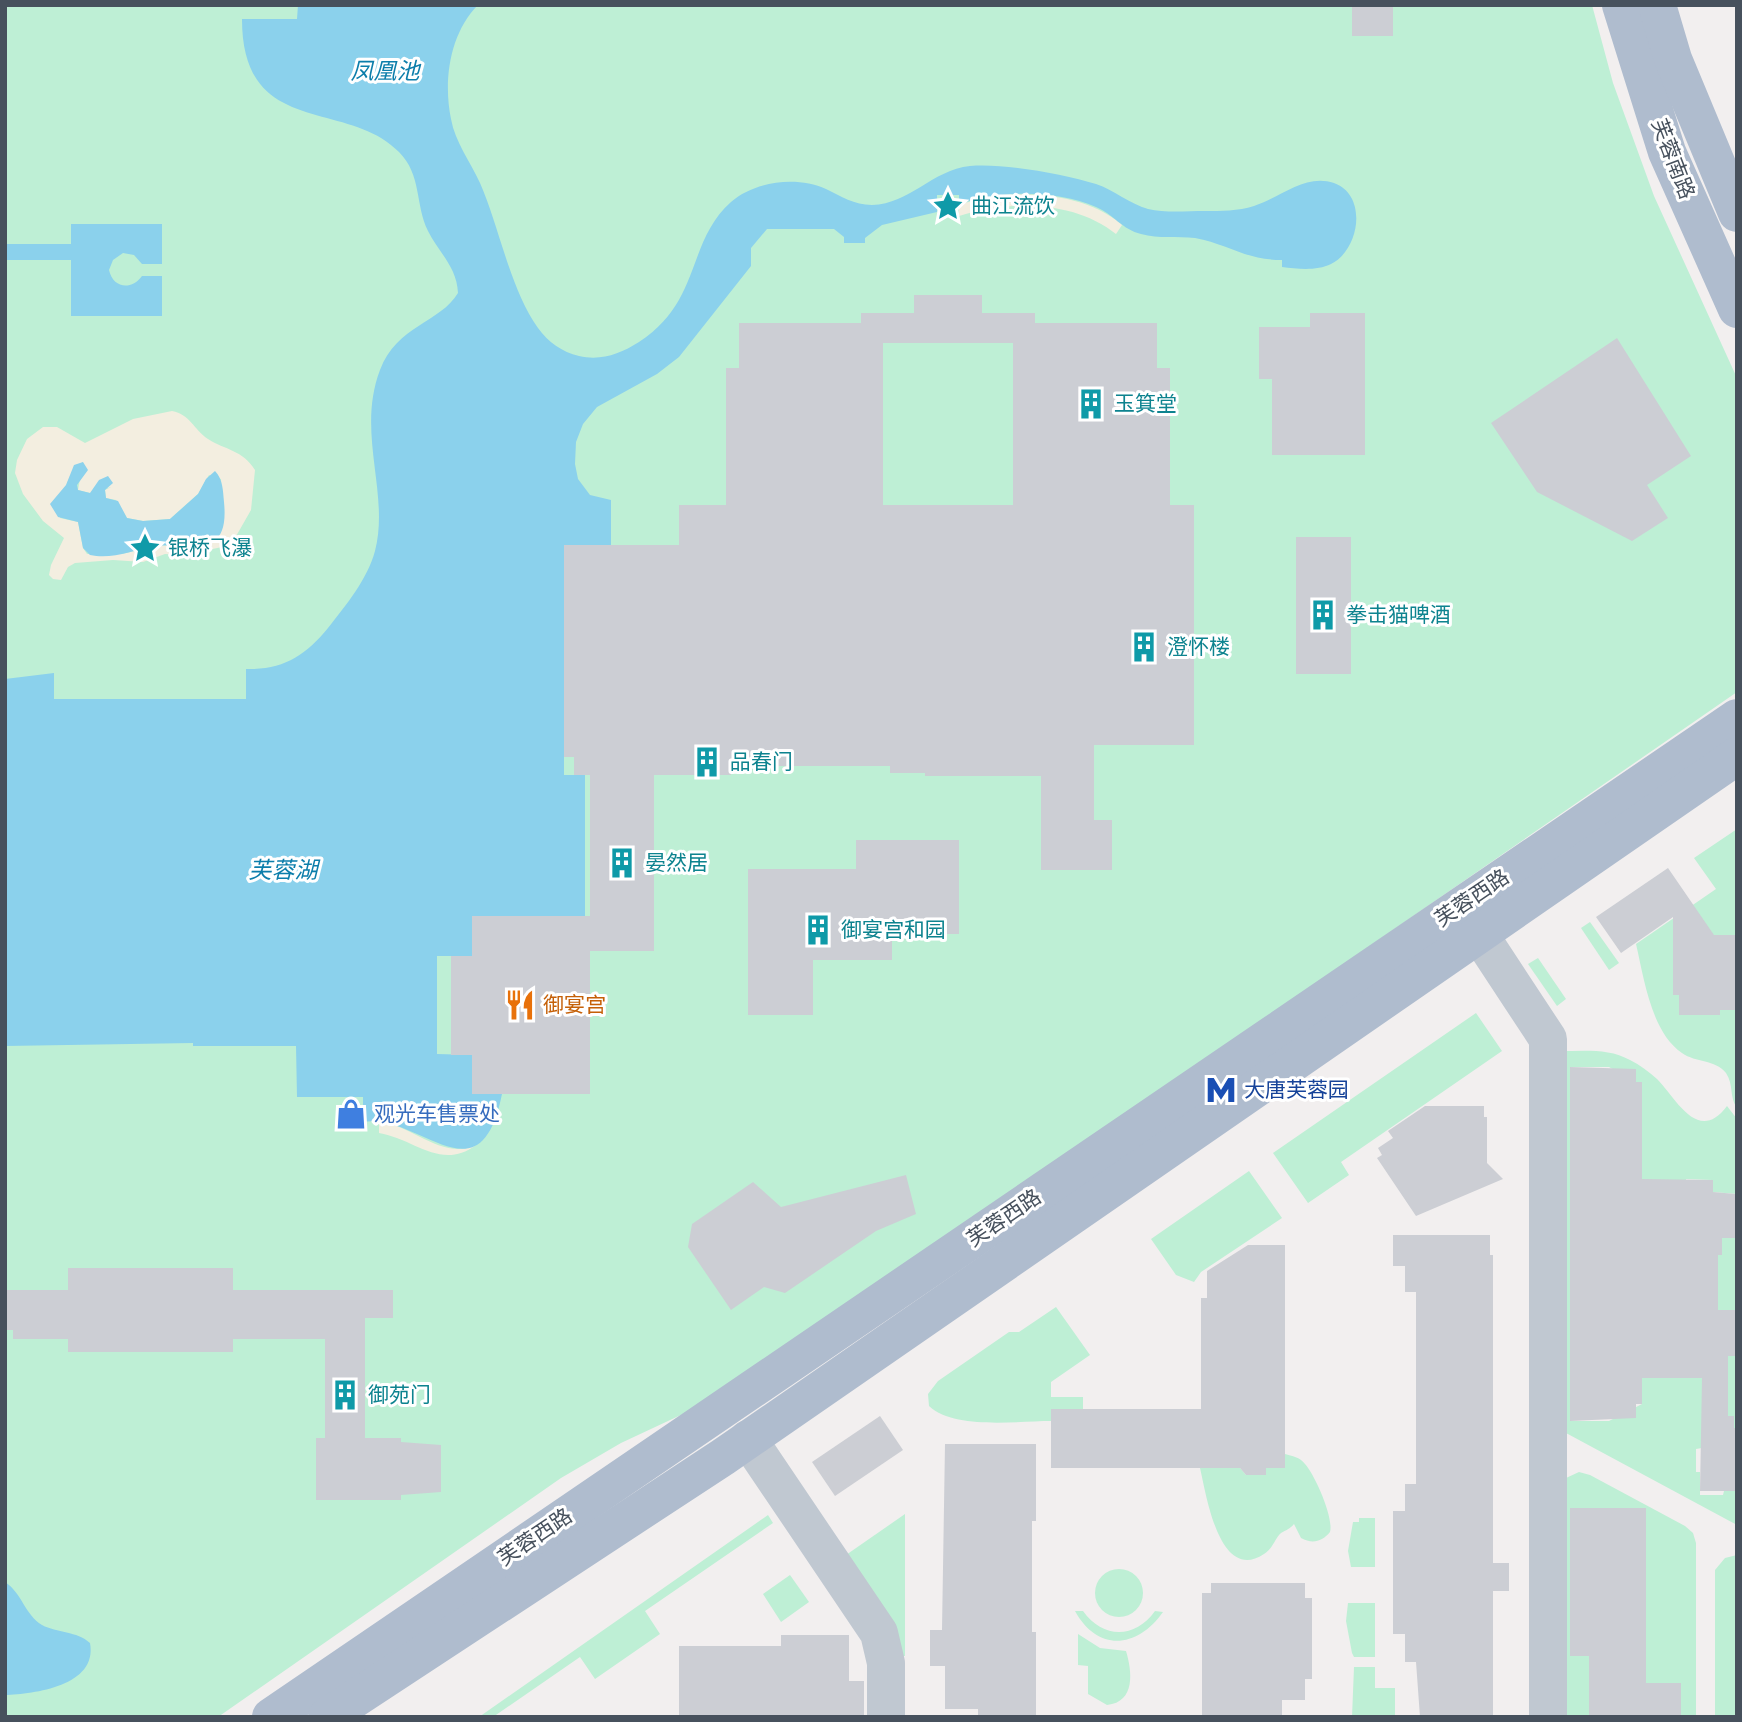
<svg xmlns="http://www.w3.org/2000/svg" width="1742" height="1722" font-family="'DejaVu Sans','Noto Sans SC',sans-serif">
  <rect width="100%" height="100%" fill="#f2efef"/>
  <!-- green -->
  <g fill="#beefd5" fill-rule="evenodd">
    <polygon points="5,5 1592,5 1613,83 1654,196 1737,378 1737,692 715,1399 621,1443 561,1478 218,1717 5,1717"/>
    <path d="M 1737,829 L 1737,955 L 1735,935 L 1680,935 L 1673,954 L 1673,995 L 1679,995 L 1679,1015 L 1720,1015 L 1720,1010 L 1737,1010 L 1737,1108 C 1729,1097 1734,1085 1726,1073 C 1715,1059 1696,1063 1682,1053 C 1651,1032 1644,978 1636,944 L 1716,889 L 1694,858 Z"/>
    <polygon points="1590,922 1619,963 1609,970 1581,928"/>
    <polygon points="1538,958 1566,999 1557,1006 1528,964"/>
    <polygon points="1476,1013 1502,1051 1341,1162 1349,1175 1308,1203 1273,1153"/>
    <path d="M 1560,1051 C 1584,1051 1609,1048 1630,1060 C 1640,1065 1649,1072 1657,1079 C 1676,1098 1698,1145 1727,1106 L 1737,1119 L 1737,1194 L 1713,1192 L 1712,1180 L 1686,1179 L 1685,1185 L 1702,1255 L 1722,1255 L 1722,1238 L 1737,1215 L 1737,1310 L 1718,1310 L 1718,1298 L 1692,1298 L 1728,1356 L 1737,1356 L 1737,1428 L 1734,1428 L 1734,1416 L 1707,1416 L 1702,1448 L 1696,1449 L 1696,1472 L 1700,1472 L 1700,1495 L 1723,1495 L 1724,1491 L 1737,1491 L 1737,1525 L 1566,1433 ZM 1571,1067 L 1609,1067 L 1636,1082 L 1642,1404 L 1609,1421 L 1571,1421 Z"/>
    <polygon points="1249,1171 1282,1218 1201,1272 1194,1282 1176,1275 1151,1239"/>
    <path d="M 1056,1307 L 1090,1355 L 1051,1382 L 1051,1397 L 1083,1397 L 1083,1409 L 1051,1409 L 1051,1421 C 1017,1421 955,1430 929,1406 L 928,1394 L 938,1381 L 1009,1332 L 1019,1332 Z"/>
    <path d="M 1285,1454 C 1292,1456 1300,1457 1305,1464 C 1315,1475 1334,1518 1330,1532 C 1322,1542 1312,1544 1301,1538 L 1294,1524 C 1290,1529 1286,1530 1281,1533 C 1275,1538 1273,1549 1264,1554 C 1219,1584 1206,1493 1200,1468 L 1240,1468 L 1246,1475 L 1266,1475 L 1266,1468 Z"/>
    <polygon points="1579,1472 1590,1475 1685,1526 1693,1533 1696,1543 1696,1717 1560,1717 1566,1478"/>
    <polygon points="905,1514 905,1656 901,1656 846,1555"/>
    <polygon points="768,1515 773,1523 645,1611 660,1634 595,1679 580,1657 493,1717 479,1717"/>
    <polygon points="1359,1518 1375,1518 1375,1567 1351,1567 1348,1551 1353,1522 1359,1522"/>
    <polygon points="1737,1555 1737,1717 1715,1717 1715,1570 1725,1558"/>
    <circle cx="1119" cy="1593" r="24"/>
    <polygon points="790,1575 809,1602 781,1622 763,1594"/>
    <polygon points="1348,1603 1375,1603 1375,1657 1354,1657 1352,1653 1346,1621"/>
    <path d="M 1075,1611 L 1083,1611 C 1103,1639 1135,1639 1155,1611 L 1163,1612 C 1138,1648 1098,1653 1075,1611 Z"/>
    <path d="M 1078,1634 L 1100,1648 L 1126,1651 C 1132,1671 1136,1702 1107,1705 L 1088,1694 L 1088,1666 L 1078,1665 Z"/>
    <polygon points="1354,1667 1375,1667 1375,1688 1395,1688 1395,1717 1352,1717"/>
  </g>
  <!-- sand -->
  <g fill="#f3eee0" fill-rule="evenodd">
    <path d="M 1002,195 C 1043,193 1090,197 1122,225 L 1116,234 C 1074,200 1008,200 959,216 L 959,204 Z"/>
    <path d="M 172,411 C 190,414 194,430 208,439 C 225,450 243,450 255,470 L 251,510 L 231,545 L 185,555 L 165,554 L 143,562 L 113,560 L 75,563 L 68,567 L 61,580 L 53,579 L 49,575 L 51,565 L 64,538 L 43,521 L 23,494 L 15,473 L 17,460 L 27,439 L 43,427 L 57,427 L 85,443 L 133,419 ZM 83,462 L 78,490 L 90,493 L 111,487 L 105,490 L 106,498 L 116,500 L 127,518 L 143,521 L 170,519 L 198,494 L 209,475 L 221,479 L 223,525 L 210,542 L 194,548 L 159,545 L 122,554 L 87,554 L 83,548 L 78,522 L 60,518 C 64,497 64,475 83,462 Z"/>
    <path d="M 379,1121 C 411,1125 444,1161 476,1145 C 441,1171 415,1139 379,1133 Z"/>
  </g>
  <!-- water -->
  <g fill="#8bd1ec">
    <path d="M 298,5 L 478,5 C 450,33 443,80 451,119 C 455,142 470,161 480,183 C 500,229 510,289 538,328 C 548,342 562,352 579,356 C 601,361 620,354 639,342 C 702,301 686,242 731,202 C 755,181 797,176 826,189 C 841,196 854,205 872,205 C 910,204 932,170 970,166 C 1004,163 1063,174 1096,184 C 1114,190 1130,204 1148,209 C 1165,213 1186,211 1205,211 C 1221,211 1238,211 1254,206 C 1280,198 1305,173 1334,183 C 1368,195 1360,250 1331,264 C 1317,271 1298,269 1282,267 L 1282,260 C 1245,260 1228,244 1195,238 C 1177,236 1159,239 1141,234 C 1123,230 1113,214 1096,207 C 1056,190 1000,190 959,204 L 959,195 L 937,195 L 937,212 L 882,225 L 865,238 L 865,243 L 844,243 L 844,237 L 834,229 L 767,229 L 751,248 L 751,266 L 679,357 L 657,374 L 597,407 L 583,424 L 576,442 L 575,464 L 578,479 L 590,495 L 611,500 L 611,545 L 564,546 L 564,775 L 585,775 L 585,916 L 472,916 L 472,956 L 437,956 L 437,1054 L 472,1055 L 472,1094 L 502,1094 C 480,1204 420,1113 363,1122 L 363,1097 L 297,1097 L 296,1046 L 193,1046 L 193,1043 L 5,1046 L 5,679 L 54,673 L 54,699 L 246,699 L 246,669 C 283,670 305,656 328,628 C 346,605 367,580 375,551 C 390,493 356,433 380,370 C 397,325 440,323 458,293 C 457,267 439,253 428,231 C 415,205 422,175 399,152 C 347,98 242,139 242,19 L 297,19 Z"/>
    <path d="M 71,224 L 162,224 L 162,264 L 142,264 L 134,255 L 123,253 L 113,260 L 109,270 C 113,288 131,291 142,276 L 162,276 L 162,316 L 71,316 L 71,260 L 5,260 L 5,244 L 71,244 Z"/>
    <path d="M 83,462 L 88,470 L 77,485 L 78,490 L 90,493 L 99,480 L 108,476 L 113,483 L 105,490 L 106,498 L 118,501 L 127,518 L 143,521 L 170,519 L 198,494 L 206,479 L 215,471 C 223,479 223,491 224,502 C 230,562 189,541 154,546 C 133,550 112,560 90,555 L 83,548 L 78,522 L 58,517 L 50,504 L 66,485 L 74,465 Z"/>
    <path d="M 5,1582 C 22,1593 25,1615 42,1625 C 57,1633 77,1631 90,1643 C 98,1686 34,1694 5,1695 Z"/>
  </g>
  <!-- building -->
  <g fill="#ccced4" fill-rule="evenodd">
    <rect x="1352" y="5" width="41" height="31"/>
    <path d="M 914,295 L 982,295 L 982,313 L 1035,313 L 1035,323 L 1157,323 L 1157,368 L 1170,368 L 1170,505 L 1194,505 L 1194,745 L 1094,745 L 1094,820 L 1112,820 L 1112,870 L 1041,870 L 1041,776 L 925,776 L 925,773 L 890,773 L 890,766 L 731,766 L 731,775 L 654,775 L 654,951 L 590,951 L 590,1094 L 472,1094 L 472,1055 L 451,1055 L 451,956 L 472,956 L 472,916 L 590,916 L 590,775 L 574,775 L 574,757 L 564,757 L 564,545 L 679,545 L 679,505 L 726,505 L 726,368 L 739,368 L 739,323 L 861,323 L 861,313 L 914,313 ZM 883,343 L 1013,343 L 1013,505 L 883,505 Z"/>
    <polygon points="1310,313 1365,313 1365,455 1272,455 1272,379 1259,379 1259,327 1310,327"/>
    <polygon points="1617,338 1691,456 1647,485 1668,518 1632,541 1537,492 1491,423"/>
    <rect x="1296" y="537" width="55" height="137"/>
    <polygon points="856,840 959,840 959,934 892,934 892,960 813,960 813,1015 748,1015 748,869 856,869"/>
    <polygon points="1668,868 1714,935 1736,935 1737,1010 1720,1010 1720,1015 1679,1015 1679,995 1673,995 1673,917 1621,953 1596,917"/>
    <polygon points="1570,1067 1636,1069 1636,1082 1642,1082 1642,1179 1713,1180 1713,1192 1736,1194 1736,1238 1722,1238 1722,1255 1718,1255 1718,1310 1737,1310 1737,1356 1728,1356 1728,1416 1734,1416 1734,1428 1737,1428 1737,1491 1700,1491 1702,1378 1642,1378 1642,1404 1636,1404 1636,1418 1570,1421"/>
    <polygon points="1425,1106 1484,1106 1484,1117 1487,1117 1487,1163 1503,1179 1416,1216 1377,1158 1382,1155 1378,1148 1393,1138 1388,1131"/>
    <polygon points="906,1175 916,1214 876,1231 785,1293 764,1287 731,1310 688,1247 692,1224 753,1182 781,1207"/>
    <polygon points="1393,1235 1490,1235 1490,1255 1493,1255 1493,1563 1509,1563 1509,1591 1493,1591 1493,1715 1490,1717 1420,1717 1416,1662 1405,1662 1405,1634 1393,1634 1393,1511 1405,1511 1405,1484 1416,1484 1416,1292 1405,1292 1405,1266 1393,1266"/>
    <polygon points="1248,1245 1285,1245 1285,1468 1266,1468 1266,1475 1246,1475 1240,1468 1051,1468 1051,1409 1201,1409 1201,1298 1207,1298 1207,1271"/>
    <polygon points="68,1268 233,1268 233,1290 393,1290 393,1318 365,1318 365,1438 401,1438 401,1442 441,1445 441,1492 401,1495 401,1500 316,1500 316,1438 325,1438 325,1339 233,1339 233,1352 68,1352 68,1339 13,1339 13,1330 5,1330 5,1290 68,1290"/>
    <polygon points="880,1416 903,1450 835,1496 812,1462"/>
    <polygon points="945,1444 1036,1444 1036,1521 1032,1521 1032,1632 1036,1632 1036,1717 978,1717 978,1709 945,1709 945,1666 930,1666 930,1630 942,1630"/>
    <polygon points="1570,1508 1646,1508 1646,1683 1681,1683 1681,1717 1589,1717 1589,1656 1570,1656"/>
    <polygon points="1211,1583 1305,1583 1305,1598 1312,1598 1312,1679 1305,1679 1305,1700 1282,1700 1282,1717 1202,1717 1202,1593 1211,1593"/>
    <polygon points="781,1635 849,1635 849,1681 864,1681 864,1717 679,1717 679,1646 781,1646"/>
  </g>
  <g fill="none" stroke-linecap="round" stroke-linejoin="round">
    <!-- minor -->
    <g stroke="#c0c8d1" stroke-width="38">
      <polyline points="1479,934 1548,1039 1548,1717"/>
      <polyline points="748,1439 879,1633 886,1663 886,1717"/>
    </g>
    <!-- major -->
    <g stroke="#afbcce" stroke-width="38">
      <polyline points="1621,5 1667,152 1737,309"/>
      <polyline points="1657,5 1673,59 1737,213"/>
      <polyline points="271,1717 1737,718"/>
      <polyline points="327,1717 723,1457 1737,756"/>
    </g>
  </g>
  <!-- icons -->
  <defs>
    <g id="sight-bare" transform="scale(2.415)"><path d="M0-6L1.8-2.2L6-1.7L2.9 1.2L3.7 5.4L0 3.3L-3.7 5.4L-2.9 1.2L-6-1.7L-1.8-2.2Z" fill="#0f9aa8" stroke="#fff" stroke-width="2.5" paint-order="stroke"/></g>
    <g id="building-bare" transform="scale(2.415)"><path d="M-4-6H4V6H1V3H-1V6H-4ZM-2.5-4.3h1.7v1.8h-1.7ZM.8-4.3h1.7v1.8H.8ZM-2.5-1h1.7V.8h-1.7ZM.8-1h1.7V.8H.8Z" fill="#0f9aa8" stroke="#fff" stroke-width="2.5" paint-order="stroke"/></g>
    <g id="restaurant-bare" transform="scale(2.415)"><path d="M-5-6h1v4h1v-4h1v4h1v-4h1v5L-1.5 .5V6h-2V.5L-5-1ZM5-6V6H3V1.5H1.5Q1.5-4 5-6Z" fill="#e8710a" stroke="#fff" stroke-width="2.5" paint-order="stroke"/></g>
    <g id="metro-bare" transform="scale(2.415)"><path d="M-5.5 5V-5H-3L0 0L3-5H5.5V5H3V-.5L0 4L-3-.5V5Z" fill="#1a4fb4" stroke="#fff" stroke-width="2.5" paint-order="stroke"/></g>
    <g id="shop-bare" transform="scale(2.415)"><path d="M-5-2.5h2.3a2.7 3.5 0 0 1 5.4 0H5L5.5 6h-11ZM-1.5-2.5h3a1.5 2.3 0 0 0-3 0Z" fill="#3f7fe0" stroke="#fff" stroke-width="2.5" paint-order="stroke"/></g>
  </defs>
  <g fill-rule="evenodd">
    <use href="#sight-bare" x="948" y="206"/>
    <use href="#building-bare" x="1091" y="404"/>
    <use href="#sight-bare" x="145" y="548"/>
    <use href="#building-bare" x="1323" y="615"/>
    <use href="#building-bare" x="1144" y="647"/>
    <use href="#building-bare" x="707" y="762"/>
    <use href="#building-bare" x="622" y="863"/>
    <use href="#building-bare" x="818" y="930"/>
    <use href="#restaurant-bare" x="520" y="1005"/>
    <use href="#metro-bare" x="1221" y="1090"/>
    <use href="#shop-bare" x="351" y="1114"/>
    <use href="#building-bare" x="345" y="1395"/>
  </g>
  <g text-anchor="middle" dominant-baseline="central" stroke-width="6" stroke-linejoin="round" paint-order="stroke">
    <!-- street labels -->
    <g font-size="21" fill="#47515d" stroke="#fff">
      <text transform="translate(1673 159) rotate(69)">芙蓉南路</text>
      <text transform="translate(1472 898) rotate(-34)">芙蓉西路</text>
      <text transform="translate(1004 1218) rotate(-34)">芙蓉西路</text>
      <text transform="translate(535 1537) rotate(-34)">芙蓉西路</text>
    </g>
    <!-- culture labels -->
    <g font-size="21" fill="#0d838f" stroke="#fff" text-anchor="start">
      <text x="971" y="206">曲江流饮</text>
      <text x="1114" y="404">玉箕堂</text>
      <text x="168" y="548">银桥飞瀑</text>
      <text x="1346" y="615">拳击猫啤酒</text>
      <text x="1167" y="647">澄怀楼</text>
      <text x="730" y="762">品春门</text>
      <text x="645" y="863">晏然居</text>
      <text x="841" y="930">御宴宫和园</text>
      <text x="368" y="1395">御苑门</text>
    </g>
    <!-- food labels -->
    <g font-size="21" fill="#c56008" stroke="#fff" text-anchor="start">
      <text x="543" y="1005">御宴宫</text>
    </g>
    <!-- transit labels -->
    <g font-size="21" fill="#164399" stroke="#fff" text-anchor="start">
      <text x="1244" y="1090">大唐芙蓉园</text>
    </g>
    <!-- shop labels -->
    <g font-size="21" fill="#366cbe" stroke="#fff" text-anchor="start">
      <text x="374" y="1114">观光车售票处</text>
    </g>
    <!-- water labels -->
    <g font-size="23" font-style="italic" fill="#0c7eab" stroke="#fff">
      <text x="385" y="71">凤凰池</text>
      <text x="283" y="870">芙蓉湖</text>
    </g>
  </g>
  <!-- border -->
  <rect width="1742" height="1722" fill="none" stroke="#47515d" stroke-width="14"/>
</svg>
